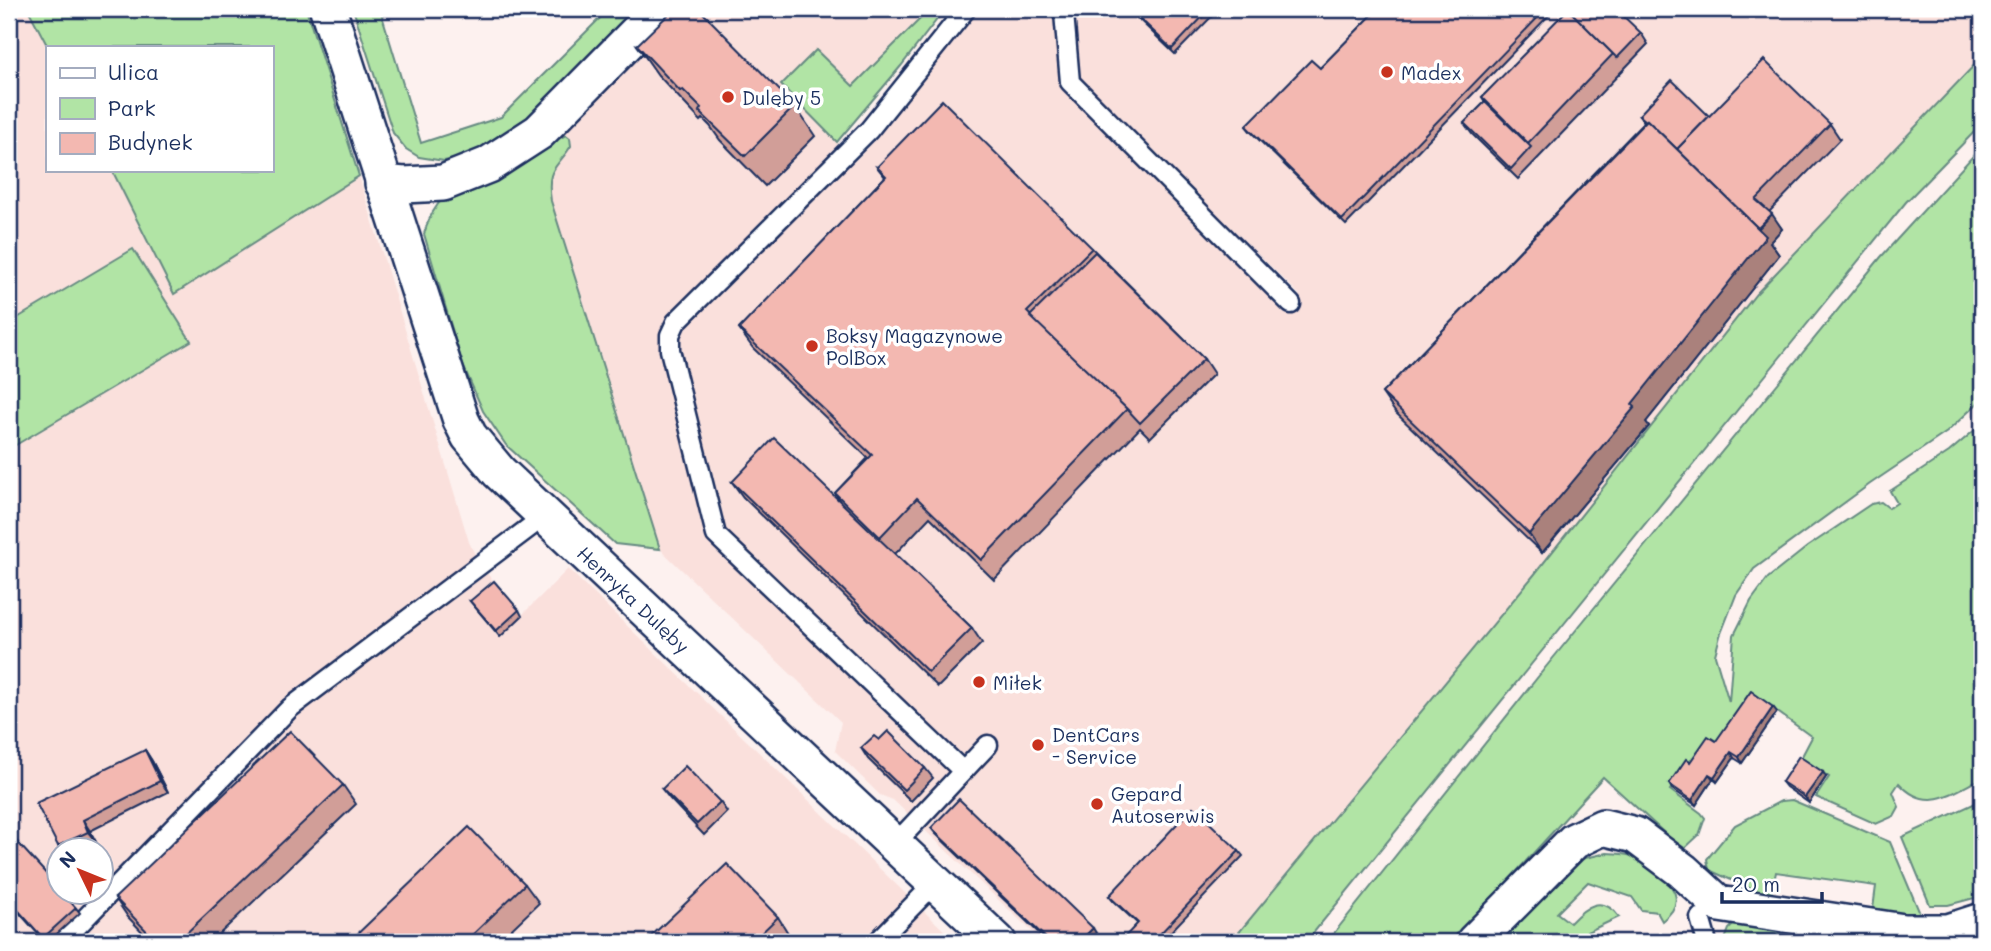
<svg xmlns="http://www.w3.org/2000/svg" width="1991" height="951" font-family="Mali,sans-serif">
  <rect width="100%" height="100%" fill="#fdf1ef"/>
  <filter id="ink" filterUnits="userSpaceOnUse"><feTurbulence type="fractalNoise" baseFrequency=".0143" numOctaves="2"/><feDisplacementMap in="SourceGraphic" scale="14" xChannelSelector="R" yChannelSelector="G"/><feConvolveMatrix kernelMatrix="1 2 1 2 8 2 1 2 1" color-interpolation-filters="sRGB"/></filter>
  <g filter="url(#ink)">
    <!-- built -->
    <g fill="#fae0dc" fill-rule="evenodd">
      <path d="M 9,9 L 28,9 L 48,47 L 47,170 L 112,170 L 174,294 L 359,176 L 469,542 L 480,565 L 522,615 L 568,569 L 956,942 L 9,942 ZM 60,850 L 102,850 L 102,892 L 60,892 Z"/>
      <polygon points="685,9 945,9 901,66 837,142 855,161 876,139 979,9 1048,9 1054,14 1064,86 1284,312 1300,295 1079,80 1073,12 1070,9 1758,9 1771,21 1783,9 1982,9 1982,57 1756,294 1534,575 1231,942 1043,942 893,800 880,795 835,751 841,722 660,549 551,201 549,189 554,165 569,150 572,142 566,135 559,139"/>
    </g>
    <!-- green -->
    <g fill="#b1e4a5" stroke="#668a82" stroke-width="2">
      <polygon points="28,9 306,9 359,176 174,294 112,170 271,170 271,47 48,47"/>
      <polygon points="353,9 380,9 421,143 501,117 609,9 641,9 540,111 470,156 444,161 419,157 406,149 393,133"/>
      <polygon points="930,9 945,9 901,66 837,142 781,85 816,50 853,86"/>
      <polygon points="1982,57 1982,124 1906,202 1306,942 1231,942 1534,575 1756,294"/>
      <path d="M 566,135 L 570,138 L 571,146 C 556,170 546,167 551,201 L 660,549 L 615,544 L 506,445 L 483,411 L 462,363 L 424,234 C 428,219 435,206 445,196 Z"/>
      <path d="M 1982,146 L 1982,399 L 1947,432 L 1870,484 L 1754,569 L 1736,595 L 1720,636 L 1715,655 L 1729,702 L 1734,635 L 1751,601 L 1768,578 L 1807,547 L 1871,504 L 1881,502 L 1889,508 L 1897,503 L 1890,491 L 1949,452 L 1982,424 L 1982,778 C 1951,793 1927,814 1899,783 L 1893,792 L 1899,807 L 1894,816 L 1876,824 L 1816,797 L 1829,777 L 1801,758 L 1812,737 L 1754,695 L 1719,744 L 1693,764 L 1690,762 L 1670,790 L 1701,813 L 1705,818 L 1699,835 L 1683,850 L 1603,777 L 1452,942 L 1327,942 L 1545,668 L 1881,257 Z"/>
      <polygon points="133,249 191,341 14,446 9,438 9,323"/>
      <polygon points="1792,800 1890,842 1921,916 1873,909 1876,886 1776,872 1771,895 1756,891 1709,870 1707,859 1735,825 1781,801"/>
      <polygon points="1982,800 1982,896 1948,905 1930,905 1902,837"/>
      <path d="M 1607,853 C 1617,854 1626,853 1635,857 C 1642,859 1647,865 1653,869 C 1673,885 1688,901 1662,921 L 1657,912 L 1641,910 L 1632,897 L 1588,882 L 1557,913 L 1570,923 C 1586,906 1602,894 1619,917 L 1566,942 L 1499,942 L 1577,860 Z"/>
      <polygon points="1737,921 1870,942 1724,942 1729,929"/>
    </g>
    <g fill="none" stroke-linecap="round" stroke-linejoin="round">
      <!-- lane casing -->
      <g stroke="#1b2f5e" stroke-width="23">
        <g id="lane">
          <polyline points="1060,9 1064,13 1070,82 1291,304"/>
          <polyline points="963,771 716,535 670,350 670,335 676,322 869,130 966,9"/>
          <polyline points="894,845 988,745"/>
          <polyline points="1700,918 1707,942"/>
          <polyline points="63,941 290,708 546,515"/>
          <polyline points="877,942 935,883"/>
        </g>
      </g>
      <!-- street casing -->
      <g stroke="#1b2f5e" stroke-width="40">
        <g id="street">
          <path id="s1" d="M 328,9 L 461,420 L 469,436 L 499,472 L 998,942"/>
          <polyline points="383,183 404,185 443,183 488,165 539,132 660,9"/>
          <polyline points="1474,942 1574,841 1603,827 1635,835 1683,871 1719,904 1904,932 1948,932 1982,921"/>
        </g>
      </g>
      <!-- lane -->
      <use href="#lane" stroke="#fff" stroke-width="18"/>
      <!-- street -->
      <use href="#street" stroke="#fff" stroke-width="35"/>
    </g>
    <!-- wall -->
    <g fill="#d19e98" stroke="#1b2f5e" stroke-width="2">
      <polygon points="1128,9 1219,9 1175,54"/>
      <polygon points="1378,9 1555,9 1346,225 1250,131 1246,126 1320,68"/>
      <polygon points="1570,11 1641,33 1648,44 1518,179 1472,134 1464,123 1485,102 1482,97"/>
      <polygon points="637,45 795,106 815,136 765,186 720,140 710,126 703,119 701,121 658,75"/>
      <polygon points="1639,115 1709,116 1830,124 1840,139 1769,212 1782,229 1770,242 1779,255 1646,422 1649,426 1542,553 1395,412 1382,393 1644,122"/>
      <polygon points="877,167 1092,248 1204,359 1214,374 1150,438 1140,428 994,580 930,517 895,554 972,628 982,643 938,687 743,497 732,482 840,502 835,493 868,458 753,348 739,329 885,177"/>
      <polygon points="470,601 519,610 522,616 500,637"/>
      <polygon points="1773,707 1777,712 1742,763 1734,758 1717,782 1713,779 1696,805 1672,789 1669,784 1690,762 1716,741"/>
      <polygon points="879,740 925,768 933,778 911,801 868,759 861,748"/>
      <polygon points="145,750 152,761 168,792 90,831 96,842 80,850 60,850 58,846"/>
      <polygon points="1826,777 1809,803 1786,787 1782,782"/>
      <polygon points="343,785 356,804 211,942 152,942 128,917 115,898"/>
      <polygon points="662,789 720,802 727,812 704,835 670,799"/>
      <polygon points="931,828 1096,933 1091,939 1094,942 1048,942 935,833"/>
      <polygon points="9,836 76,908 80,913 48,942 45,942 9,901"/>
      <polygon points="1239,851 1243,856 1161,942 1120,942 1138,924 1113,901 1109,896"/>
      <polygon points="525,884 539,903 498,942 349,942"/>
      <polygon points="778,917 788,933 778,942 645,942"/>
    </g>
    <!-- shaded-wall -->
    <g fill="#aa817c" stroke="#1b2f5e" stroke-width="2">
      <polygon points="1772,214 1782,229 1770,242 1779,255 1646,422 1649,426 1542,553 1529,534 1632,404 1758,229"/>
      <polygon points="1773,707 1777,712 1742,763 1739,757"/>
      <polygon points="145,750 152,761 168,792 160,781"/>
      <polygon points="1731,752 1734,758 1717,782 1714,777"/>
      <polygon points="1823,772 1826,777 1809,803 1805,797"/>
      <polygon points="1709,774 1713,779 1696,805 1692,800"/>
      <polygon points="83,820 90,831 96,842 88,832"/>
      <polygon points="1093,928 1096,933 1090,940 1086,935"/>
    </g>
    <!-- building -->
    <g fill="#f3b8b1" stroke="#1b2f5e" stroke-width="2">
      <polygon points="674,9 699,9 795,106 745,156 699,111 701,108 683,90 680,91 637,45"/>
      <polygon points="1130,9 1210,9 1172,49"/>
      <polygon points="1378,9 1546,9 1342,220 1246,126 1311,60 1320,68"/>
      <polygon points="1568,9 1613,54 1528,143 1482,97"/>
      <polygon points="1573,9 1616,9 1641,33 1617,58 1570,11"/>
      <polygon points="1764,60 1830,124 1756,200 1772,214 1758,228 1677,149"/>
      <polygon points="1672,80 1709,116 1677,149 1647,120 1646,121 1639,115"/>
      <polygon points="942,100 1092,248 1027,312 1127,409 981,560 917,498 880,537 835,493 872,455 739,329 886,176 877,167"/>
      <polygon points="1485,102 1531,147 1511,169 1464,123"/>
      <polygon points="1647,120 1766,236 1632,404 1635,407 1529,534 1382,393"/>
      <polygon points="1095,252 1204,359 1140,423 1127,409 1030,316"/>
      <polygon points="774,438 972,628 928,672 732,482"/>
      <polygon points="494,581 519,610 496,631 470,601"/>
      <polygon points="1751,691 1773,707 1739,757 1731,752 1714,777 1709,774 1692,800 1669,784 1686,759 1690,762 1708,736 1716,741"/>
      <polygon points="290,731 343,785 177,942 157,942 115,898"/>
      <polygon points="888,731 925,768 904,790 861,748 874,736 879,740"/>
      <polygon points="145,750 160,781 83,820 88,832 58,846 36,803"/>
      <polygon points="1799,756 1823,772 1805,797 1782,782"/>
      <polygon points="685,766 720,802 697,824 662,789"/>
      <polygon points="959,799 1093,928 1086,935 1094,942 1050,942 931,828"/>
      <polygon points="1193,807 1239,851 1155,939 1158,942 1120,942 1138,923 1109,896"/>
      <polygon points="469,827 525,884 465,942 349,942"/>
      <polygon points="10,834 60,889 60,892 62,892 76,908 43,938 9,900 9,836"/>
      <polygon points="727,864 778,917 752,942 645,942"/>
      <polygon points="937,934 945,942 929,942"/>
    </g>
  </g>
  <!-- markers -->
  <g fill="#c8321e" stroke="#fff" stroke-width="2.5">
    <circle cx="1387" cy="72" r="7"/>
    <circle cx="728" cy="97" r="7"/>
    <circle cx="812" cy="346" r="7"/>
    <circle cx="979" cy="682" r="7"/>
    <circle cx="1038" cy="745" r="7"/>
    <circle cx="1097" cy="804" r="7"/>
  </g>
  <g text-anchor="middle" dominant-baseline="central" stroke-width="7" stroke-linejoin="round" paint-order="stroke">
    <!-- poi labels -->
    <g font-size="19" fill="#1b2f5e" stroke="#fff" text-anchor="start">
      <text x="1401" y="72">Madex</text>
      <text x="742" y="97">Dulęby 5</text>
      <text x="826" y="335">Boksy Magazynowe<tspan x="826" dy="22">PolBox</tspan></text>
      <text x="993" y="682">Miłek</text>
      <text x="1052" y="734">DentCars<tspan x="1052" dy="22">- Service</tspan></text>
      <text x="1111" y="793">Gepard<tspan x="1111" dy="22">Autoserwis</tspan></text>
    </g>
    <!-- street labels -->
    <g font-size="19" fill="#1b2f5e" stroke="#fff">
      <text stroke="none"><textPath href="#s1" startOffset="682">Henryka Dulęby</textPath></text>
    </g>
  </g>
  <!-- margin -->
  <rect width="1991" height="951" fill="none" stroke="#fff" stroke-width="35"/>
  <rect x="18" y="18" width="1956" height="916" fill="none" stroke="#1b2f5e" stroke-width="2.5" filter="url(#ink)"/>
  <!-- legend -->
  <rect x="46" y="46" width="228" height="126" fill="#ffffff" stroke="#a4acbf" stroke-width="2"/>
  <rect x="60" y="68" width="35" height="10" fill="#ffffff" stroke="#a4acbf" stroke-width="2"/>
  <text x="108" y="80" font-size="21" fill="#1b2f5e">Ulica</text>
  <rect x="60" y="98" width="35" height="21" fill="#b1e4a5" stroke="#a4acbf" stroke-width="2"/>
  <text x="108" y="116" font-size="21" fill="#1b2f5e">Park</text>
  <rect x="60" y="133" width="35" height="21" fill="#f3b8b1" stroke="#a4acbf" stroke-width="2"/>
  <text x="108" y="150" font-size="21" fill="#1b2f5e">Budynek</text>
  <!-- north arrow -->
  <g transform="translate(80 871) rotate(313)"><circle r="33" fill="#ffffff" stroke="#a4acbf" stroke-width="2"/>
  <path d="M0-5L12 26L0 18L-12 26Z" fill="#c8321e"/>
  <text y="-10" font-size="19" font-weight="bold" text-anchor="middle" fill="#1b2f5e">N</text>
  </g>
  <!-- scale -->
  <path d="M1722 892v10h100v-10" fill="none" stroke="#1b2f5e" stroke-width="3.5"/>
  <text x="1732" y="892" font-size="21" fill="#1b2f5e" stroke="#ffffff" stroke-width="5" paint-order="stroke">20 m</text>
</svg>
